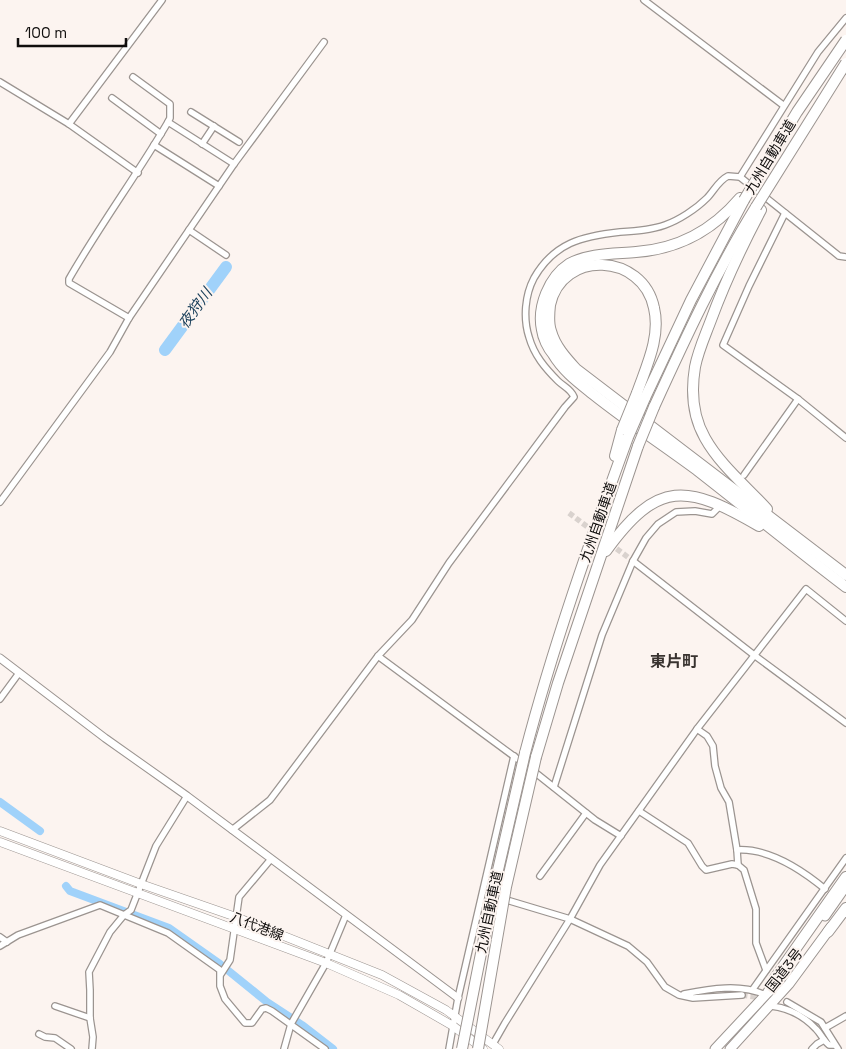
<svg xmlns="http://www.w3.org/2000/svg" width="846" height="1049" font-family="'Space Grotesk','Noto Sans JP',sans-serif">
  <rect width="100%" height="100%" fill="#fcf4f0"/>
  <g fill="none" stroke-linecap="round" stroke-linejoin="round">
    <!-- canal -->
    <g stroke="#a0d2fa" stroke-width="8">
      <polyline points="0,802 40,831"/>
      <polyline points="66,886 70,891 169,928 220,964 267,1002 302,1025 333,1049"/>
    </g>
    <!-- river -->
    <polyline stroke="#a0d2fa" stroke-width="12" points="165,350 226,267"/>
    <!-- minor-tunnel -->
    <g stroke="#d9d2ce" stroke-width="5.5" stroke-dasharray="5.5 3" stroke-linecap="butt">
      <polyline points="569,513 633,561"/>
      <polyline points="742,995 763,998"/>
    </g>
    <!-- minor casing -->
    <g stroke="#9b9490" stroke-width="8">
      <g id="minor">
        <polyline points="644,0 783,105"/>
        <polyline points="133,77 170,104 170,118 168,122"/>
        <polyline points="0,82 69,124 138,173"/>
        <polyline points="112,98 161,134"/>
        <polyline points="191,112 239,142"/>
        <polyline points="69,124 162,0"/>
        <polyline points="202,144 214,126"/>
        <polyline points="154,145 219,186"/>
        <polyline points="740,177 818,52 846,18"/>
        <polyline points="785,213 749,286 723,345 798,399 846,438"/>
        <polyline points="189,230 226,255"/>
        <path d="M 129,318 L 69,283 L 69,279 C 100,225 137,175 168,122 L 234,164"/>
        <polyline points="744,475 798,399"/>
        <polyline points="0,502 110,352 129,318 234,164 324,42"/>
        <polyline points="633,561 754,655 846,723"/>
        <polyline points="378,656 523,763"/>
        <polyline points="0,699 19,673"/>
        <polyline points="697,729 707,736 713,746 715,766 721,788 729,802 737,850 738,865"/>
        <polyline points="532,770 595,820 621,836"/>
        <polyline points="554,787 602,635 633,561 646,538 658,524 676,512 695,511 712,514 717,509"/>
        <polyline points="639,811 688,843 702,866 706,870 732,864 738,865 744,870 756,909 756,943 766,970"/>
        <path d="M 232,830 L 270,800 L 378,656 L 412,620 L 449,563 L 565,407 L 574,397 C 571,389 563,386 558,381 C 545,368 534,355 529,337 C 523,318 525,295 534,278 C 554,243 582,236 620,232 C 636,231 651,230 665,225 C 679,220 696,209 707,198 C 714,191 718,181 728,176 L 740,177 L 839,256 L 846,257"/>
        <path d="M 737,850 C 769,848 802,870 825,889"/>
        <polyline points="540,876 586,813"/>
        <polyline points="490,897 510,901 570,919 628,946 647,962 665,987 679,995 693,998 742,995"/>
        <polyline points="0,937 7,942"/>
        <polyline points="0,946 18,935 100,905 168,933 220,970 220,986 225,999 245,1023 252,1023 262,1009 266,1008 272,1011 325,1049"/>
        <polyline points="221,974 230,960 239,897 271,859"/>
        <polyline points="753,989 846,858"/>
        <path d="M 684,994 C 709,989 741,983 765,995"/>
        <polyline points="787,1002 821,1022 838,1049"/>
        <polyline points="55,1006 90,1018"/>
        <path d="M 771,1006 C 788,1008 804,1016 816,1029 C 821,1034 823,1040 829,1045 L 834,1045"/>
        <polyline points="825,1028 846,1016"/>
        <polyline points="39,1034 45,1037 55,1038 71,1049"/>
        <polyline points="493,1044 505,1023 570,919 600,865 697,729 806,589 846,621"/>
        <polyline points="92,1049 93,1037 90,1018 90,990 89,972 110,932 124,915 131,910 156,846 187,796"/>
        <polyline points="284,1049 291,1024 326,963 346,915"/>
        <polyline points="449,1049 458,998 514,756"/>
        <polyline points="812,1049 817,1044 824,1040"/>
      </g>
    </g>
    <!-- tertiary casing -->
    <g stroke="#9b9490" stroke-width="9">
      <polyline id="tertiary" points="0,658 105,738 187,796 458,998"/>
    </g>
    <!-- secondary casing -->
    <g stroke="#9b9490" stroke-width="9">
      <g id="secondary">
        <polyline points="0,831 141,884 236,917 382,975 446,1010 499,1049"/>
        <polyline points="0,842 326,963 399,995 453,1026 483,1049"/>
      </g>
    </g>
    <!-- trunk casing -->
    <g stroke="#9b9490" stroke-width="11">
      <g id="trunk">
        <polyline points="825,916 846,886"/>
        <polyline points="715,1049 773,987"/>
        <polyline points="730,1049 789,984 831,927"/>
      </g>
    </g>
    <!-- motorway casing -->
    <g stroke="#9b9490" stroke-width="12">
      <g id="motorway">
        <path d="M 740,198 C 713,230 678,249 636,252 C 614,254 589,253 569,264 C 549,277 537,307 542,330 C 543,338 548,348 553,354 C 563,371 578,382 593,394 C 627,421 663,445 697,470 C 747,509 796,549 846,587"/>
        <path d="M 761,210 C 742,246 725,282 711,320 C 705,336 698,351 695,367 C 691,391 693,417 705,438 C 720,465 746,486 767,509"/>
        <path d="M 637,393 C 646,367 661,337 654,308 C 643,253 562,249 550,305 C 549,314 548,323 551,331 C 555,346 566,358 576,369 L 846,575"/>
        <polyline points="645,398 691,300 744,200"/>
        <path d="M 654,407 C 685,339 717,270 756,207"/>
        <polyline points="615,456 622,430"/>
        <path d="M 606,551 C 658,479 687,484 759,526"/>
        <path d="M 525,753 C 553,646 590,541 628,437"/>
        <polyline points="536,757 558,683 638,446"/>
        <polyline points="828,932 846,908"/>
        <polyline points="769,991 775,978 846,877"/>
      </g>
    </g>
    <!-- minor -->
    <use href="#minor" stroke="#fff" stroke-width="5.5"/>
    <!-- tertiary -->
    <use href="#tertiary" stroke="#fff" stroke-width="7"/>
    <!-- secondary -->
    <use href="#secondary" stroke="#fff" stroke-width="8"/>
    <!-- trunk -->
    <use href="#trunk" stroke="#fff" stroke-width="9"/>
    <!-- motorway -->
    <use href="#motorway" stroke="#fff" stroke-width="10"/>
    <!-- motorway-bridge casing -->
    <g stroke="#9b9490" stroke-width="12" stroke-linecap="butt">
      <g id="motorway-bridge">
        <polyline points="744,200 797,112 846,40"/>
        <polyline points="756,207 846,63"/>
        <polyline points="622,430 637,393"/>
        <polyline points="628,437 645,398"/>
        <polyline points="638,446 654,407"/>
        <polyline points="462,1049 495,883 525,753"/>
        <polyline points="478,1049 506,887 536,757"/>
      </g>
    </g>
    <!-- motorway-bridge -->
    <use href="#motorway-bridge" stroke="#fff" stroke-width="10"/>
  </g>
  <g text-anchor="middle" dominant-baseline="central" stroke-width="4" stroke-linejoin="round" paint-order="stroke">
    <!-- street labels -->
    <g font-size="14" fill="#100e0d" stroke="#fcf4f0">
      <text transform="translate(770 157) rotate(-59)">九州自動車道</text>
      <text transform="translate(598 522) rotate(-71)">九州自動車道</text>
      <text transform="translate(489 912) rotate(-78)">九州自動車道</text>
      <text transform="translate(257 926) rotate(21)">八代港線</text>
      <text transform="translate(784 970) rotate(-52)">国道3号</text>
    </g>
    <!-- water labels -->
    <g font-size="15" font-style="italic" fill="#1c415c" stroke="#fcf4f0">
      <text transform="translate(195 308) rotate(-54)">夜狩川</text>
    </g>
    <!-- quarter labels -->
    <g font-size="16" font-weight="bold" fill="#393330" stroke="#fcf4f0">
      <text x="674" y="661">東片町</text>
    </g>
  </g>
  <!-- scale -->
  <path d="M18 38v8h108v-8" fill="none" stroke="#100e0d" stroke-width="2.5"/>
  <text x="25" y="38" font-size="15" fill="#100e0d" stroke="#fcf4f0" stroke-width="4" paint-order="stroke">100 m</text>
</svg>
